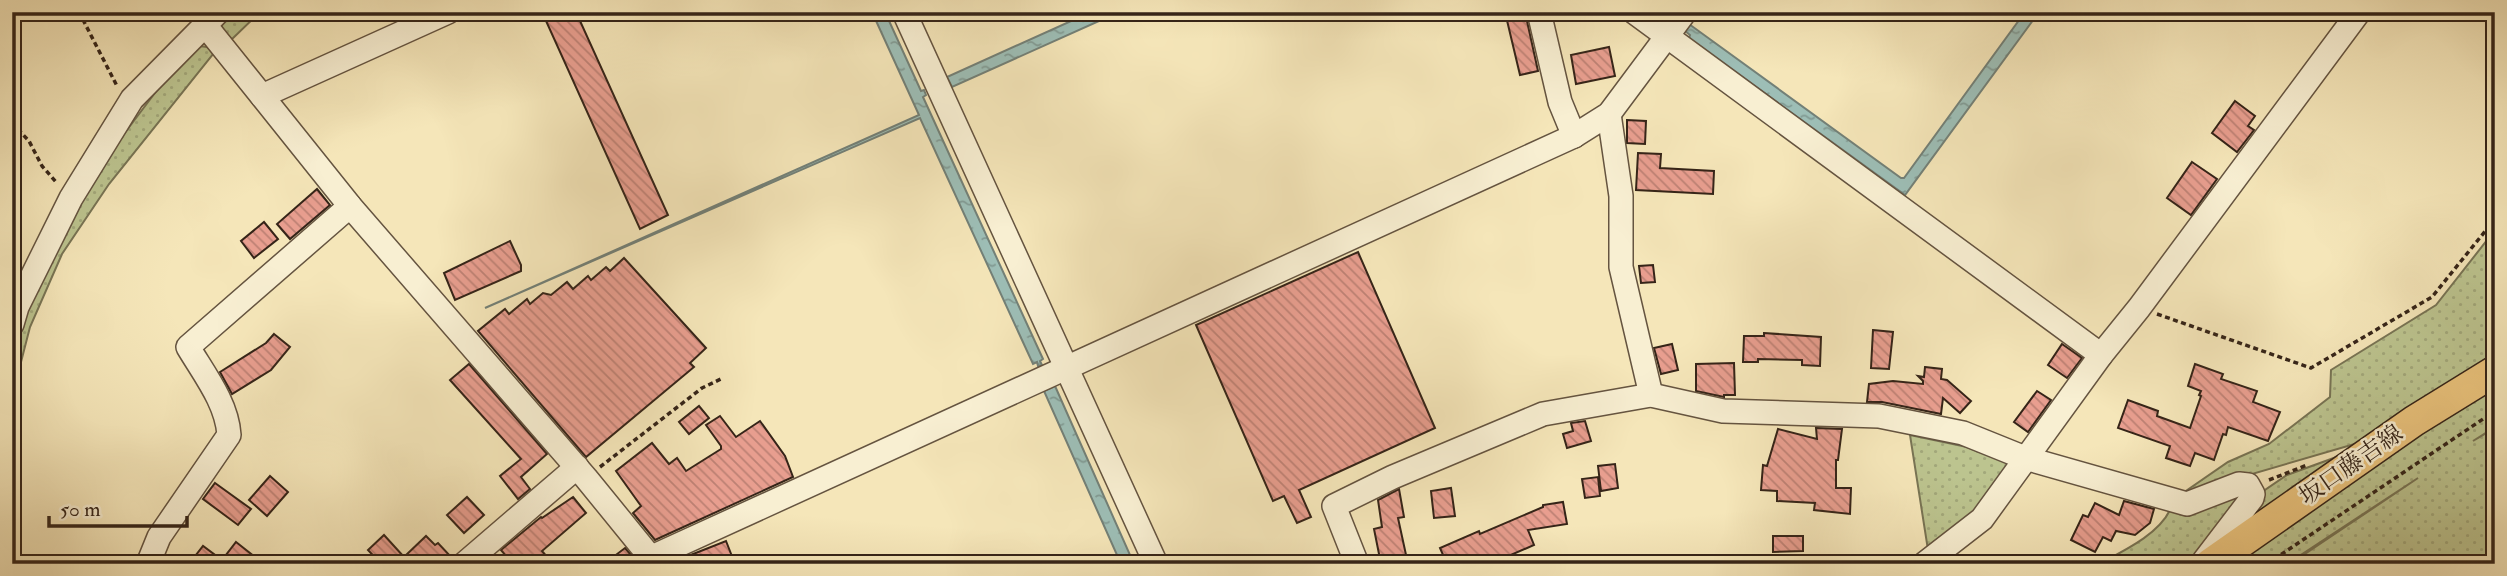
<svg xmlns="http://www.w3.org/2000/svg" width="2507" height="576" font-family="'IM FELL Double Pica','Noto Serif JP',serif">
  <defs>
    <pattern id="grass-dots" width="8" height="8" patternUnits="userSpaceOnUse" patternTransform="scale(1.75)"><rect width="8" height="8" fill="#bcc48f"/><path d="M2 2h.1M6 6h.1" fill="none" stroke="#a2a87b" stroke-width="1.8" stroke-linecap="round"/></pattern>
    <pattern id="water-ripples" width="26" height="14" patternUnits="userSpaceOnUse" patternTransform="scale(1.75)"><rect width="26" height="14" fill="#9dbeb6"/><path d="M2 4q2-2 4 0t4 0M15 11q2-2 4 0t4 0" fill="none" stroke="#819a93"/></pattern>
    <pattern id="building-back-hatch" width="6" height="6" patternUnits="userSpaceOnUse" patternTransform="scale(1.75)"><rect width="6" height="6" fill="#e89e8f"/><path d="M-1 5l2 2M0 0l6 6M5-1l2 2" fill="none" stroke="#bd8174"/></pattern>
  </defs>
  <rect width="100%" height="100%" fill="#f5e6b9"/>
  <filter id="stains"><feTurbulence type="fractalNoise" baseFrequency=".00286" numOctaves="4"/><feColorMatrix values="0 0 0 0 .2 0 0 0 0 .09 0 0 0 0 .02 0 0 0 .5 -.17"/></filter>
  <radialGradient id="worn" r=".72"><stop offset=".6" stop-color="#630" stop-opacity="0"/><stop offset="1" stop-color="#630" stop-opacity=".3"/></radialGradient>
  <!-- grass -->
  <g fill="url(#grass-dots)" stroke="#787454" stroke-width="2">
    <polygon points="228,12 260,12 229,42 222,33 221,20"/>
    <polygon points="199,46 207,47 214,53 109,184 62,254 30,327 12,397 12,347 17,327 96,171 170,73"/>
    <polygon points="2495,230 2495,359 2382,436 2180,495 2228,462 2269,444 2330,397 2331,370 2436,305"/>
    <polygon points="2495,379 2495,427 2473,441 2495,428 2495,564 2290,564 2418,478 2287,564 2225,564"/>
    <polygon points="1910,435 1967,447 2011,464 1972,516 1928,550"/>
    <polygon points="2342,455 2223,547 2262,492 2287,475"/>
    <path d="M 2241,495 L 2194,564 L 2099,564 C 2123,551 2158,535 2170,510 Z"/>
  </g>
  <!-- water -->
  <g fill="url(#water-ripples)" stroke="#738077" stroke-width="2">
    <polygon points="872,12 885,12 921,91 924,90 926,95 923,97 1043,359 1040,361 1042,365 1038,366 1037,362 1033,364 920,118 485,308 919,115"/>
    <polygon points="1091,12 1119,12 952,87 947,77"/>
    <polygon points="2025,12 2039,12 1905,195 1684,35 1689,38 1690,35 1684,30 1689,24 1901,178 1904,178"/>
    <polygon points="1055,386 1134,564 1121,564 1044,391"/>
  </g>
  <!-- building -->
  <g fill="url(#building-back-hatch)" stroke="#352418" stroke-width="2">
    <polygon points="542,12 576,12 668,215 640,229"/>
    <polygon points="1505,12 1525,12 1538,71 1520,75"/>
    <polygon points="1609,47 1615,76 1576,84 1571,55"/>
    <polygon points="2235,101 2255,116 2248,126 2254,130 2237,152 2212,133"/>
    <polygon points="1627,120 1646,121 1645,144 1627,143"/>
    <polygon points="1638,153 1661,154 1660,168 1714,171 1713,194 1636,190"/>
    <polygon points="2192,162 2217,179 2191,215 2167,198"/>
    <polygon points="317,189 330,205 290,239 277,224"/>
    <polygon points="264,222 278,239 254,258 241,241"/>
    <polygon points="510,241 521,265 521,271 455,300 444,273"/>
    <polygon points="1358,252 1435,428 1299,490 1311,517 1297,523 1284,496 1273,501 1196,325"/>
    <polygon points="624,258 706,348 690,363 694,367 586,457 478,331 505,309 509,314 527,299 530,304 543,293 551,295 567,282 573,289 588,276 591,280 606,267 610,271"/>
    <polygon points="1653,265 1655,282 1641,283 1639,266"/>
    <polygon points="1873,330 1893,332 1889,369 1871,368"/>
    <polygon points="1764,333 1821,337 1820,366 1802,365 1802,360 1758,359 1758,362 1743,362 1744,336 1764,336"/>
    <polygon points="274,334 290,347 271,370 232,394 220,372 266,343"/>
    <polygon points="1672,344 1678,370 1661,374 1654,348"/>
    <polygon points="2062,344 2082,358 2067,378 2048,365"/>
    <polygon points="1734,363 1735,395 1724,395 1724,397 1696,391 1696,364"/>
    <polygon points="469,364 547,454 521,477 530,489 518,499 500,476 521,459 450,380"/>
    <polygon points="2195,364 2223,374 2221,379 2257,391 2253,402 2280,412 2268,441 2228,427 2226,435 2223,434 2214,460 2195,453 2190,466 2166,458 2170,446 2118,428 2128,400 2158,411 2157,416 2190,428 2201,396 2199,395 2201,391 2188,386"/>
    <polygon points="1925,367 1942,369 1941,379 1947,380 1971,401 1960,413 1943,398 1941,414 1882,402 1867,402 1869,384 1893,381 1923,384 1923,381 1918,376 1924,377"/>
    <polygon points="2037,391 2051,400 2028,432 2014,422"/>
    <polygon points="699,406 709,418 689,434 679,422"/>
    <polygon points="720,416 736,437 760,421 785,456 793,477 655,540 633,513 641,506 616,471 652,443 669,464 677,458 686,471 721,449 721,446 706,425"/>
    <polygon points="1585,421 1591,441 1567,448 1563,434 1573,431 1571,423"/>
    <polygon points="1816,428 1842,429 1838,460 1836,460 1836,488 1851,488 1850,514 1814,510 1815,503 1777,501 1777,491 1761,490 1763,465 1767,466 1778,429 1817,439"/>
    <polygon points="1615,464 1618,488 1601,491 1598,466"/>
    <polygon points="270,476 288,492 267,516 249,500"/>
    <polygon points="1598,477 1600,496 1585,498 1582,479"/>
    <polygon points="215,483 251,509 238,525 203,499"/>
    <polygon points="1451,488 1455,516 1434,518 1431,491"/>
    <polygon points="1399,489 1404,517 1398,518 1408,564 1381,564 1374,529 1382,527 1378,500"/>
    <polygon points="467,497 484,515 464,533 447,515"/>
    <polygon points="573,497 586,513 542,551 553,564 513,564 501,550 541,517 542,518"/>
    <polygon points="2124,501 2154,509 2150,523 2135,535 2116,531 2111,541 2103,537 2095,552 2071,540 2083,515 2088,517 2095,503 2119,515"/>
    <polygon points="1563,502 1567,524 1528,530 1534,545 1490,564 1447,564 1440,548 1479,531 1480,534 1543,507 1543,505"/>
    <polygon points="384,535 404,557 426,536 435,545 438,543 452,558 450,564 381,564 368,550"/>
    <polygon points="1773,536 1803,536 1803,551 1773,552"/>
    <polygon points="726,541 735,564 672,564 678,560"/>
    <polygon points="236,542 264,564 189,564 203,546 222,560"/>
    <polygon points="625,548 637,562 604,564"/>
  </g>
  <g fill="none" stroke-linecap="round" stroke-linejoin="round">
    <!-- minor casing -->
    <g stroke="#655440" stroke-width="26">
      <g id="minor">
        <polyline points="904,12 1156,564"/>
        <polyline points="1539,12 1560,102 1574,136"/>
        <polyline points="1634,12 2101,355"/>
        <polyline points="205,25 350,206 586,478 656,564"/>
        <polyline points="262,96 448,12"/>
        <polyline points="1609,114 1621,196 1621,267 1651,395"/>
        <polyline points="12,324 17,307 71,198 132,99 218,12"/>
        <polyline points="652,557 1574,136 1609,114 1685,12"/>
        <path d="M 148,564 L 159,537 L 229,435 C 227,403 204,374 188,347 L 350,206"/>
        <polyline points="464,564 577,467"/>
        <polyline points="1357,564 1334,506 1393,477 1543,414 1651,395 1723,411 1879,416 1963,433 2025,458 2187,504 2239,484 2248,485 2253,494 2252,498 2204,561"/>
        <polyline points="1924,564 1982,519 2101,355 2139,308 2359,12"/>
      </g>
    </g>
    <!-- major casing -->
    <g stroke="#352418" stroke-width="33">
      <polyline id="major" points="2210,564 2414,421 2495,371"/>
    </g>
    <!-- path -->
    <g stroke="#352418" stroke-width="3.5" stroke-dasharray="5 3.5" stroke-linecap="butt">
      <polyline points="79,12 117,86"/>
      <polyline points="12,123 29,141 42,166 57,183"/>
      <polyline points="2157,314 2311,368 2432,297 2495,219"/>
      <polyline points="600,467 702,388 723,378"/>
      <polyline points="2269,480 2307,465"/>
      <polyline points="2267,564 2495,411"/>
    </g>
    <!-- minor -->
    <use href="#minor" stroke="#f8efd2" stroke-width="23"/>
    <!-- major -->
    <use href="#major" stroke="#eac37c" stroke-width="30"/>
  </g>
  <g text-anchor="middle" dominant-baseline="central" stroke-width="5" stroke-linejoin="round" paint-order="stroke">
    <!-- street labels -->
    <g font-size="24" fill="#352418" stroke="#f8efd2">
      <text transform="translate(2351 465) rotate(-35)">坂口藤吉線</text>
    </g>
  </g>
  <!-- margin -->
  <rect width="2507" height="576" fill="none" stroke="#f5e6b9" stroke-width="42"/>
  <rect x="14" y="14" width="2479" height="548" fill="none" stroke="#352418" stroke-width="3.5"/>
  <rect x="21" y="21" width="2465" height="534" fill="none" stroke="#352418" stroke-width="2"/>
  <!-- scale -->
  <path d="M49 516v10h138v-10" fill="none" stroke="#352418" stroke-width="3.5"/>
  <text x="60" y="516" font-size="21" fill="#352418" stroke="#f8efd2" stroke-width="5" paint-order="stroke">50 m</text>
  <rect width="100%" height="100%" filter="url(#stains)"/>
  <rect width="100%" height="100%" fill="url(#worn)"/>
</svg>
